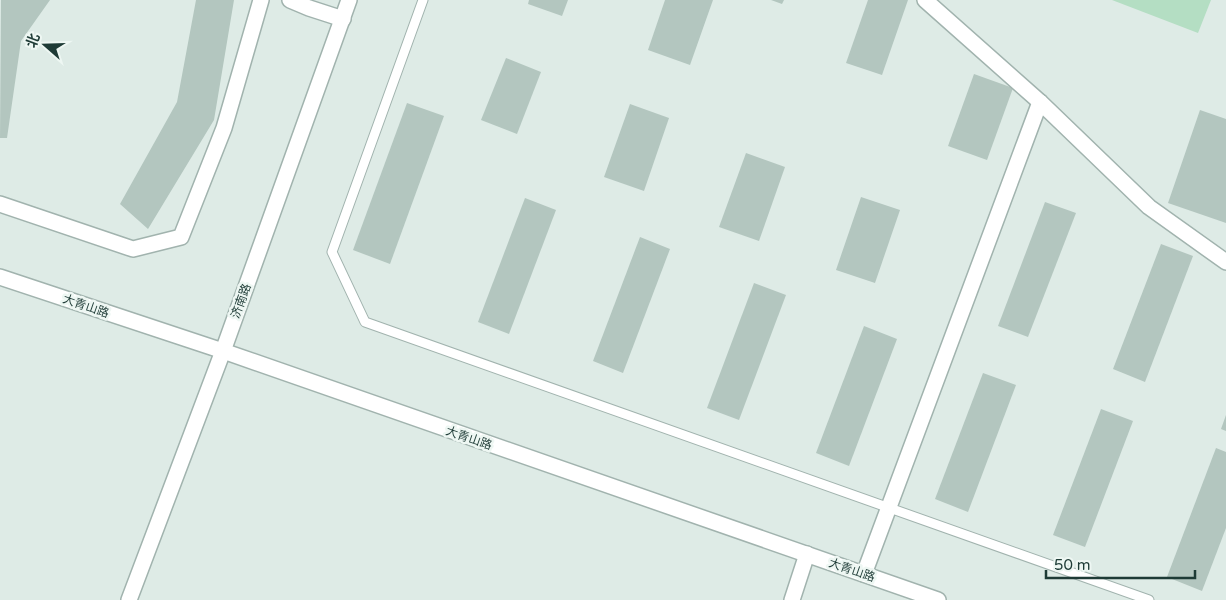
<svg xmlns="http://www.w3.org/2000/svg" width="1226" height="600" font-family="'Varela Round','Noto Sans SC',sans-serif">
  <rect width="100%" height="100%" fill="#deebe6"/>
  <!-- green -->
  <polygon fill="#b4dec3" points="1112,0 1211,0 1198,33"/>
  <!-- building -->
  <g fill="#b3c6bf">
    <polygon points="1,0 50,0 21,41 7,138 0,138"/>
    <polygon points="196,0 234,0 214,120 148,229 120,204 177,102"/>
    <polygon points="529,0 568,0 562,16 528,4"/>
    <polygon points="665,0 713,0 690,65 648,50"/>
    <polygon points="771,0 784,0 782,4"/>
    <polygon points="868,0 908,0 882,75 846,63"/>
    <polygon points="506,58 541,72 517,134 481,120"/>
    <polygon points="974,74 1013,88 987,160 948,146"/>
    <polygon points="407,103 444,116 390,264 353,250"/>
    <polygon points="630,104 669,118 644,191 604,177"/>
    <polygon points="1200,110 1226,119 1226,223 1168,203"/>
    <polygon points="746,153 785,167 759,241 719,227"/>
    <polygon points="861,197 900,210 875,283 836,270"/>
    <polygon points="525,198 556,210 509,334 478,322"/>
    <polygon points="1045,202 1076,213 1028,337 998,326"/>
    <polygon points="640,237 670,249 623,373 593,361"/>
    <polygon points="1161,244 1193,256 1145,382 1113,369"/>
    <polygon points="754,283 786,295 739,420 707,408"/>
    <polygon points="864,326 897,339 849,466 816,453"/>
    <polygon points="983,373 1016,385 968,512 935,499"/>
    <polygon points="1101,409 1133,421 1085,547 1053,535"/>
    <polygon points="1226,415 1226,431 1221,429"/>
    <polygon points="1216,448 1226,452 1226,528 1202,591 1167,577"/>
  </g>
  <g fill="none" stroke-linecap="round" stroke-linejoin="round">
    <!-- service casing -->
    <g stroke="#a1b3ae" stroke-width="11">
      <polyline id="service" points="423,0 332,252 365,322 1149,600"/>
    </g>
    <!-- minor casing -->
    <g stroke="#a1b3ae" stroke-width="18">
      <g id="minor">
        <polyline points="290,0 309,8 343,19"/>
        <polyline points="925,0 1040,102 1149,207 1226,262"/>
        <polyline points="0,204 133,249 181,237 224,128 261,0"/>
        <polyline points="864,574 1040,102"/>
        <polyline points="792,600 807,554"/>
      </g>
    </g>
    <!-- tertiary casing -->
    <g stroke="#a1b3ae" stroke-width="18">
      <g id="tertiary">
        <polyline points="0,277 223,351 938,600"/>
        <polyline points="129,600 223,351 349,0"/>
      </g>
    </g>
    <!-- service -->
    <use href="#service" stroke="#fff" stroke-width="9"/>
    <!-- minor -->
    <use href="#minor" stroke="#fff" stroke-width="15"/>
    <!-- tertiary -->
    <use href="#tertiary" stroke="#fff" stroke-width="15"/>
  </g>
  <g text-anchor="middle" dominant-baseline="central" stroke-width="5" stroke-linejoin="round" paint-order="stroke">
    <!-- street labels -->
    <g font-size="12" fill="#1e3b36" stroke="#eef7f3">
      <text transform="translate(241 301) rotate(-70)">济南路</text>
      <text transform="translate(86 306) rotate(19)">大青山路</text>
      <text transform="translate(469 438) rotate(19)">大青山路</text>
      <text transform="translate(852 570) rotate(19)">大青山路</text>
    </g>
  </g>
  <!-- north arrow -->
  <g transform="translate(45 45) rotate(290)" stroke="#eef7f3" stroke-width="4" paint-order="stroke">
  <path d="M0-4L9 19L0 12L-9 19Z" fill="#1e3b36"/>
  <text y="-8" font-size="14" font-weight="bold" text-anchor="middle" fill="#1e3b36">北</text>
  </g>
  <!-- scale -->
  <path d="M1046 570v8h149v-8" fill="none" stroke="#1e3b36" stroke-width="2.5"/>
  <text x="1054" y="570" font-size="15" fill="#1e3b36" stroke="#eef7f3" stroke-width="4" paint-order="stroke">50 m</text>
</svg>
